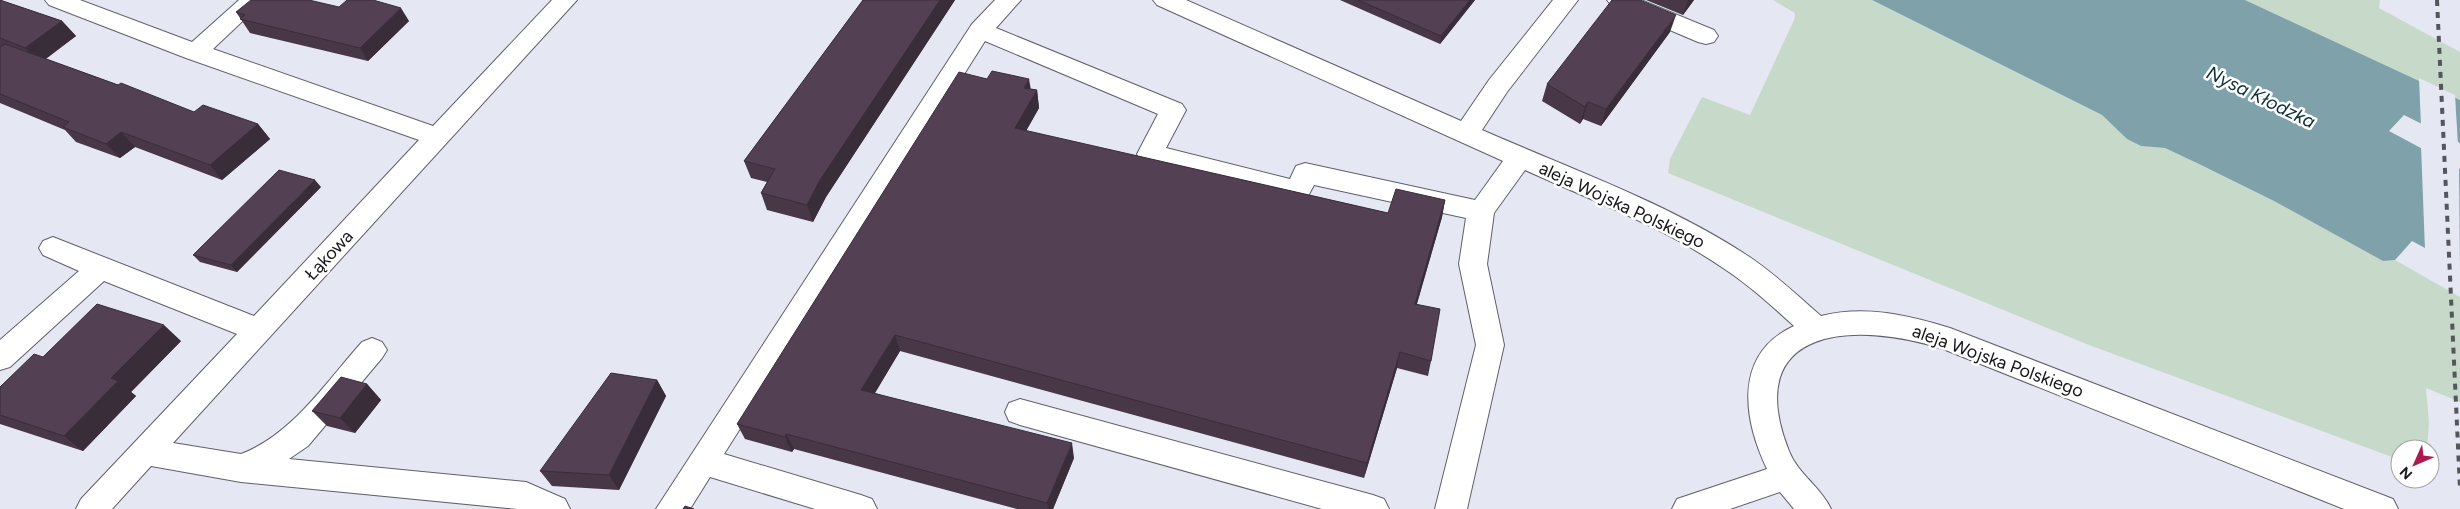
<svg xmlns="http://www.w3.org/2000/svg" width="2460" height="509" font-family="Figtree,sans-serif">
  <rect width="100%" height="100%" fill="#e5e7f3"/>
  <!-- green -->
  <g fill="#c7daca">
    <polygon points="1773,0 1872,0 2102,115 2127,139 2141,146 2165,148 2199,164 2274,201 2383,261 2395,260 2460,297 2460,402 2426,388 2429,422 2427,449 2400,449 2400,460 2089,345 1668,173 1670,159 1702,97 1750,115 1794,20 1795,13"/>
    <polygon points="2245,0 2380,0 2379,8 2460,52 2460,100"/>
  </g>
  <!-- water -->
  <polygon fill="#7ea1aa" points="1872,0 2245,0 2460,100 2460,143 2404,115 2389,131 2460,169 2460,267 2412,241 2395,260 2383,261 2274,201 2199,164 2165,148 2141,146 2127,139 2102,115"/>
  <!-- pier -->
  <g fill="#e5e7f3">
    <polygon points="2419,78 2455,95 2458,145 2421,126"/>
    <polygon points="2421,146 2459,166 2460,270 2425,250"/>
  </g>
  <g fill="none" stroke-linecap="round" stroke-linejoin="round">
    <!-- minor casing -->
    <g stroke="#5f606b" stroke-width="2">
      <g id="minor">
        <path d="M 45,0 L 80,0 L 192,42 L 239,0 L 265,0 L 213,49 L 433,126 L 552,0 L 577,0 L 173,443 L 241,454 C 292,435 326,382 362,342 L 372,338 L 382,342 L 387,350 L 382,358 L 308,446 L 289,459 L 526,482 L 565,499 L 570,509 L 517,509 L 241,482 L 151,466 L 112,509 L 76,509 L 81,499 L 237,334 L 104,281 L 10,367 L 0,370 L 0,340 L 79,271 L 43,255 L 39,248 L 43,241 L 53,237 L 63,241 L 254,316 L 419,140 L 186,58 L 49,5 Z"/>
        <path d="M 995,0 L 1021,0 L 996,28 L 1182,104 L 1186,110 L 1166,148 L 1290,179 L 1296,166 L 1305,163 L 1475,200 L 1503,161 L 1157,5 L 1153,0 L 1186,0 L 1461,121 L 1489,80 L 1553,0 L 1578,0 L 1507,92 L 1482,130 C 1569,168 1665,202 1745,254 C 1773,272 1797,295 1821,316 C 1865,305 1908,315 1950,328 L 2393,499 L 2398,509 L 2344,509 L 1943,349 C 1857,321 1739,325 1789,451 C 1798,474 1821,487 1831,509 L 1794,509 L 1780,492 L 1730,509 L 1672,509 L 1677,499 L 1767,469 C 1743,419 1733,354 1794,326 C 1772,306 1750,286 1726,270 C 1664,227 1593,201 1525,170 L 1494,213 L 1487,264 L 1504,345 L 1467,509 L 1435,509 L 1476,345 L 1459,264 L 1466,218 L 1314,185 L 1307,198 L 1298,201 L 1141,161 L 1137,154 L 1158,114 L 985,41 L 724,454 L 861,495 L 872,499 L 877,509 L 815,509 L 710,477 L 690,509 L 656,509 L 972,24 Z"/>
        <polygon points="1607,0 1641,0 1714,30 1718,36 1714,42 1706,44 1698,42 1611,5"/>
        <polygon points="1020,399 1373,495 1384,499 1389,509 1322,509 1020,425 1009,421 1005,412 1009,403"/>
      </g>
    </g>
    <!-- minor -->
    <use href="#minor" fill="#fff" fill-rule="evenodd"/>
    <!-- rail -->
    <polyline stroke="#55565c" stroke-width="4" stroke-dasharray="6 6" stroke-linecap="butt" points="2437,0 2460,489"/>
  </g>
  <!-- wall -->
  <g fill="#473747">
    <polygon points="0,0 62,21 76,36 46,59 194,112 258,124 270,139 222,180 135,147 120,158 76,142 65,130 0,103"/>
    <polygon points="863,0 955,0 826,197 813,222 767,210 761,193 767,182 751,178 744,161"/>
    <polygon points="1340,0 1475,0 1440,44"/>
    <polygon points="1646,0 1694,0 1683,15"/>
    <polygon points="339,7 409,21 368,61 250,33 236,12"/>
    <polygon points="1670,32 1601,126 1583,119 1580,124 1542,101 1547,84"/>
    <polygon points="1031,89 1037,90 1039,108 1026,131 1388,213 1445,200 1442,217 1417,304 1431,361 1428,376 1397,368 1364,478 900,351 875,393 1074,458 1053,509 1017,509 794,449 792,452 745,439 737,424"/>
    <polygon points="321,187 237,272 200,262 193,255"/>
    <polygon points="181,341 131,392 136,396 83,451 0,424 0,387 43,357"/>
    <polygon points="657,380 666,396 619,490 552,486 540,471"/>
    <polygon points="367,384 381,400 355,433 327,426 312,411"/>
  </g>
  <!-- shaded-wall -->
  <g fill="#3a2d3a">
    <polygon points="940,0 955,0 826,197 813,222 807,205 820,180"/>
    <polygon points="1470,0 1475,0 1440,44 1441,36"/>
    <polygon points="1688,0 1694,0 1683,15"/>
    <polygon points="401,8 409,21 368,61 360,48"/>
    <polygon points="1676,15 1670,32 1601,126 1606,109"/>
    <polygon points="62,21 76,36 39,63 25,48"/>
    <polygon points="1029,79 1032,96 1024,88"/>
    <polygon points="1037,90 1039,108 1018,145 1015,128"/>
    <polygon points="1588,102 1583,119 1580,124 1585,107"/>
    <polygon points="258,124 270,139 222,180 210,165"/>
    <polygon points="121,132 135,147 120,158 106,144"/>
    <polygon points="315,180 321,187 237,272 231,265"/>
    <polygon points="1445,200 1442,217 1412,320 1415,304"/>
    <polygon points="164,325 181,341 131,392 136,396 83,451 64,436 111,378"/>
    <polygon points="895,335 900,351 867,406 861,390"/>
    <polygon points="1400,352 1397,368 1364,478 1367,463"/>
    <polygon points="657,380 666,396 619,490 609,475"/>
    <polygon points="367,384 381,400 355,433 340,418"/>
    <polygon points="786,434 794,449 792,452 785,437"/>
    <polygon points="1072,443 1074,458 1053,509 1048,509 1047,503"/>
  </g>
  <!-- building -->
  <g fill="#534053" stroke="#3a2d3a">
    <polygon points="0,0 62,21 25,48 0,38"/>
    <polygon points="251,0 309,0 339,7 347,0 373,0 401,8 360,48 240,19 245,15 236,12"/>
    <polygon points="863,0 940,0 820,180 807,205 761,193 775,169 744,161"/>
    <polygon points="1358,0 1470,0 1441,36"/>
    <polygon points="1612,0 1640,0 1676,15 1606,109 1588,102 1585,107 1547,84"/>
    <polygon points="5,44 118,85 121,83 194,112 203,105 258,124 210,165 121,132 106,144 63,127 69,122 0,94 0,47"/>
    <polygon points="992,71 1029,79 1024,88 1037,90 1015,128 1388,213 1396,189 1445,200 1415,304 1440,309 1431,361 1400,352 1367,463 895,335 861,390 1072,443 1047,503 786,434 785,437 737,424 959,72 987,79"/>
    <polygon points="279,170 315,180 231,265 193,255"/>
    <polygon points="97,304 164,325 111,378 118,381 64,436 0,415 0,387 34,354 43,357"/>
    <polygon points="611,373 657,380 609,475 540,471"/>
    <polygon points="341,377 367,384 340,418 312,411"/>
    <polygon points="685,506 694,509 683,509"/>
  </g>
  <g text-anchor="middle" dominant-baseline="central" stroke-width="5" stroke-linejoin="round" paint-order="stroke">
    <!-- street labels -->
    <g font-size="18" fill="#17171b" stroke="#fff">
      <text transform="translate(1622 205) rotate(25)">aleja Wojska Polskiego</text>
      <text transform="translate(329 255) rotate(-47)">Łąkowa</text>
      <text transform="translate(1998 361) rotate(20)">aleja Wojska Polskiego</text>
    </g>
    <!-- water labels -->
    <g font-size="19" font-style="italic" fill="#0b2e37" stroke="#fff">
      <text transform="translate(2261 97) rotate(26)">Nysa Kłodzka</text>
    </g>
  </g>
  <!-- north arrow -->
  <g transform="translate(2415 464) rotate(225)"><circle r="24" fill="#ffffff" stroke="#a2a2a4"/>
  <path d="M0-4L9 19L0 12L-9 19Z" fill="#ad1b4e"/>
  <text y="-8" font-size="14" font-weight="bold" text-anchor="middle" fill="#17171b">N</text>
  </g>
</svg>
